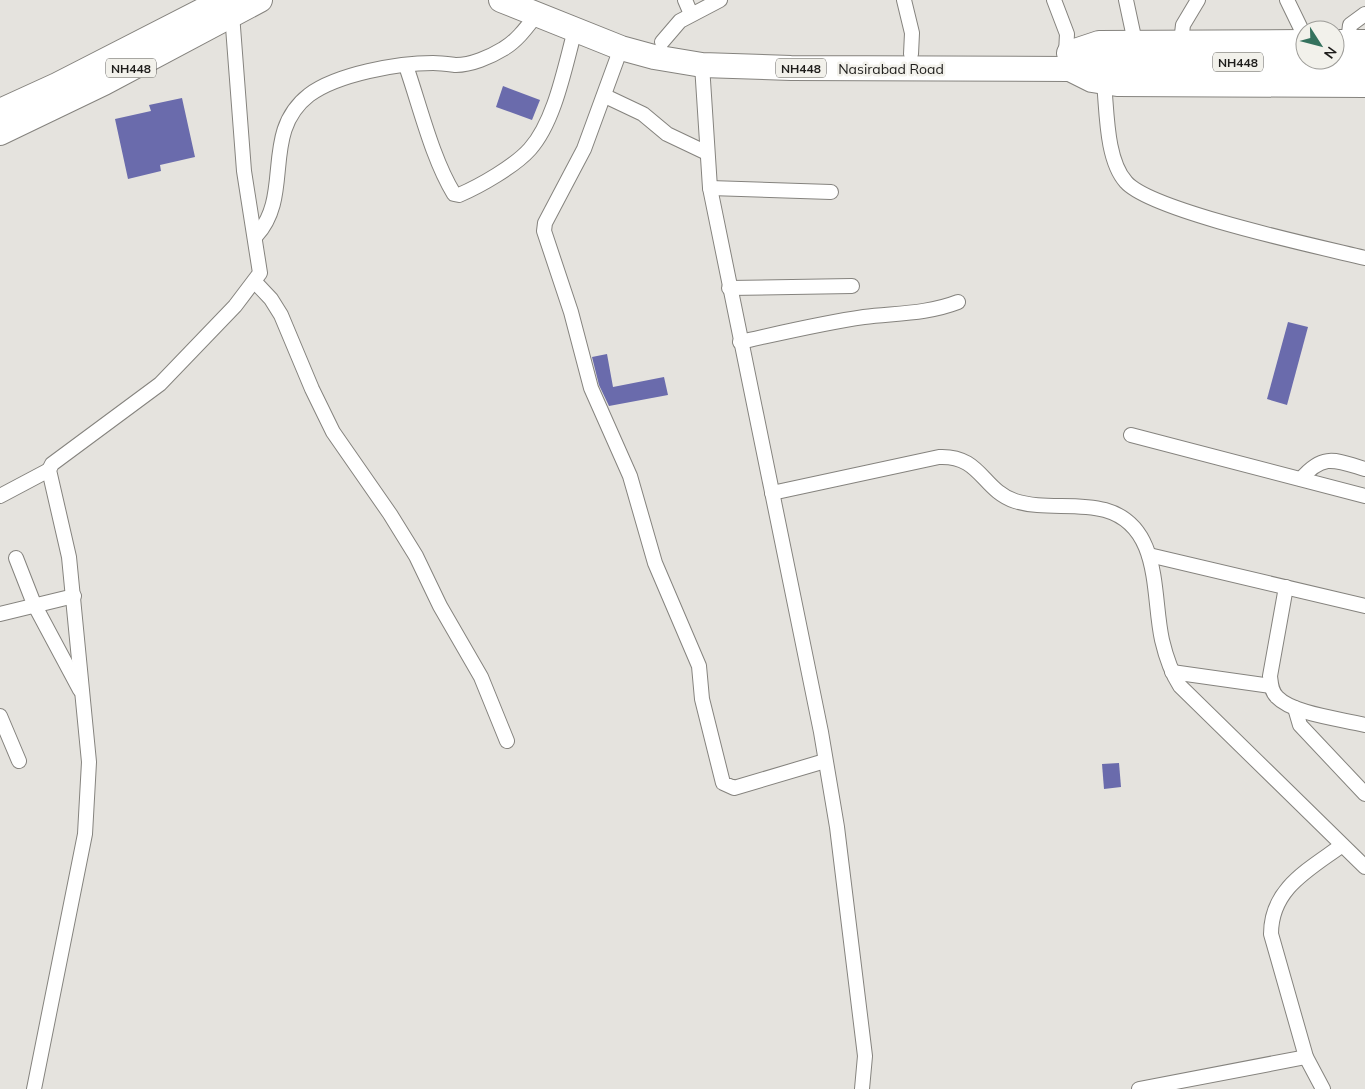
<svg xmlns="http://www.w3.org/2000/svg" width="1365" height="1089" font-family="Mulish,sans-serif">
  <rect width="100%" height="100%" fill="#e5e3de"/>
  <!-- building -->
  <g fill="#6a6bac">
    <polygon points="503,86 540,100 532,120 496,107"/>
    <polygon points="182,98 195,157 160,165 161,171 128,179 115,119 151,111 149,105"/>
    <polygon points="1288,322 1308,327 1287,405 1267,399"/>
    <polygon points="607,354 613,387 664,377 668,395 609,406 599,385 592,357"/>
    <polygon points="1119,763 1121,787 1104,789 1102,764"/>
  </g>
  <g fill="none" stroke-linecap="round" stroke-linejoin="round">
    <!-- minor casing -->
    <g stroke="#85837e" stroke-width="16">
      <g id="minor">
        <polyline points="685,0 691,14"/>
        <polyline points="904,0 912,33 911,54"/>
        <polyline points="1054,0 1067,34 1066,53"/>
        <polyline points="1126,0 1135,42"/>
        <polyline points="1287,0 1305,37"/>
        <polyline points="662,42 680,21 720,0"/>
        <polyline points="1181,42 1183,25 1198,0"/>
        <polyline points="1348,42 1350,25 1365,14"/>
        <polyline points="621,48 584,149 545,223 544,231 571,312 591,388 630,476 655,563 699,666 702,699 723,783 734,788 825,761"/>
        <polyline points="702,65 710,188 821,732 837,827 865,1056 862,1089"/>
        <path d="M 406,66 C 420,106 432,158 454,194 L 459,195 C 480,186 515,166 530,149 C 555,121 565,66 575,30"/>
        <path d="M 1104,83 C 1107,111 1106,160 1126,182 C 1151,211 1320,247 1365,258"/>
        <polyline points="605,96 643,114 667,134 707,153"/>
        <polyline points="710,188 831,192"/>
        <path d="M 256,236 C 294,195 260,133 309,95 C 337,74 398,63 433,63 C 441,63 448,64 456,65 C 471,65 490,57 503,49 C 517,41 527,27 537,14"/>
        <polyline points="255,282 271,299 281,315 312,389 333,432 390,514 416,556 440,606 481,677 507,741"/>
        <polyline points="729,288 852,286"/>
        <path d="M 740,342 C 781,333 822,323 864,317 C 896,313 927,314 958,302"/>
        <polyline points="1131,435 1365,496"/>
        <path d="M 1301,479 C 1323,453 1335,460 1365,469"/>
        <path d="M 772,493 L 939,457 C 981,455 982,490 1015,501 C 1043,510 1076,502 1105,510 C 1162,526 1152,595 1162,640 C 1166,657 1171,672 1180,686 L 1365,867"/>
        <polyline points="0,496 49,470"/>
        <polyline points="1149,555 1365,606"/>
        <polyline points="16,558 34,604 80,690"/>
        <path d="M 1286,587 L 1270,676 C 1271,684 1271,691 1277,697 C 1293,714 1342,719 1365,725"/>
        <polyline points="0,614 74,596"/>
        <polyline points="1172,672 1271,686"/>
        <polyline points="1295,708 1300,725 1365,794"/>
        <polyline points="0,716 19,761"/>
        <polyline points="34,1089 85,834 89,762 69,557 49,470 52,464 160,384 235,306 260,273 244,171 232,14"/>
        <polyline points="1139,1089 1306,1057"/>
        <path d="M 1323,1089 L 1306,1057 L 1271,934 C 1271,889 1308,870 1341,846"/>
      </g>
    </g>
    <!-- trunk casing -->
    <g stroke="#85837e" stroke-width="26">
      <g id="trunk">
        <polyline points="501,0 621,48 654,57 702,65 791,68 1070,69 1112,62 1365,62"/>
        <polyline points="1335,42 1365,42"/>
        <polyline points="1069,53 1099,43 1305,42"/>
        <polyline points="1070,69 1092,80 1117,84 1365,85"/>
        <polyline points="0,111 57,85 223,0"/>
        <polyline points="0,133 104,83 260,0"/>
      </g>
    </g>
    <!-- minor -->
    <use href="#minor" stroke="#fff" stroke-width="14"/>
    <!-- trunk -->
    <use href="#trunk" stroke="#fff" stroke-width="24"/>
  </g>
  <g text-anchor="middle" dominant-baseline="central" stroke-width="5" stroke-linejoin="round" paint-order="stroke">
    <!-- shield labels -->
    <g fill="#f2f1eb" stroke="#5e5d59" stroke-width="1">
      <rect x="1213" y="52.5" width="50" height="19" rx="4"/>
      <rect x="106" y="58.5" width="50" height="19" rx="4"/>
      <rect x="776" y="58.5" width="50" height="19" rx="4"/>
    </g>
    <g font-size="12" font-weight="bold" fill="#1e1d1b">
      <text x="1238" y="62">NH448</text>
      <text x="131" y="68">NH448</text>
      <text x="801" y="68">NH448</text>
    </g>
    <!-- street labels -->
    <g font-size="14" fill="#1e1d1b" stroke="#f2f1eb">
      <text x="891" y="69">Nasirabad Road</text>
    </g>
  </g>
  <!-- north arrow -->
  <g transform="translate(1320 45) rotate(126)"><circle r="24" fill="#f2f1eb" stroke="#9d9c98"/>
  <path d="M0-4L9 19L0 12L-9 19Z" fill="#35725e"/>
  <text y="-8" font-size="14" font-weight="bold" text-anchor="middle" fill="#1e1d1b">N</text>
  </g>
</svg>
